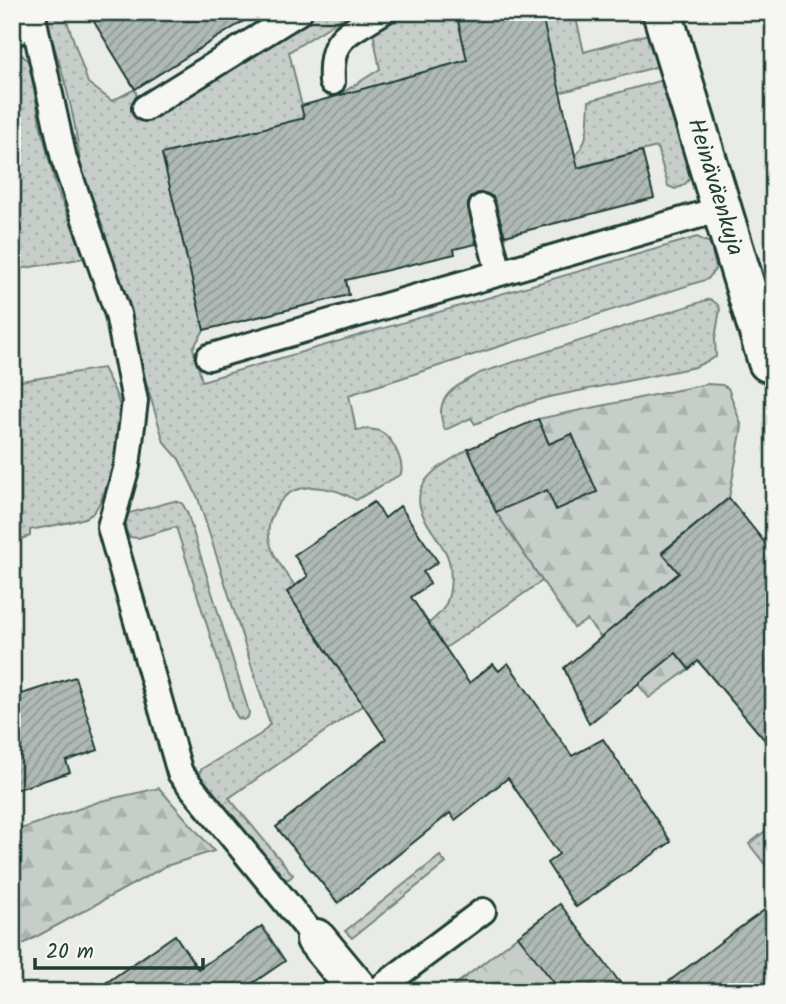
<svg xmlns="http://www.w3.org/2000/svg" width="786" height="1004" font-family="Kalam,sans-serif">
  <defs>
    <pattern id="grass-dots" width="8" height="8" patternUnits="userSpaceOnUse" patternTransform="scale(1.75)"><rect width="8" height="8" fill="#c7cec9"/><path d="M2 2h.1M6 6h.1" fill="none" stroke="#aab2ad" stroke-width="1.8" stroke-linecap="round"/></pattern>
    <pattern id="forest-firs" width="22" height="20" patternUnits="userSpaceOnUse" patternTransform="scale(1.75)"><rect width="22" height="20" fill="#c7cec9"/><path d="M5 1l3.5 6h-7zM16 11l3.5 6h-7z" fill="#aab2ad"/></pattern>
    <pattern id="park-crowns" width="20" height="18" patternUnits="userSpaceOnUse" patternTransform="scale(1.75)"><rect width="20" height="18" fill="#c7cec9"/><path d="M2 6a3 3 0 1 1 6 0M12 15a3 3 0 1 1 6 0" fill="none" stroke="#aab2ad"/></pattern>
    <pattern id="building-hatch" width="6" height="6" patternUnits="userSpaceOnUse" patternTransform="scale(1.75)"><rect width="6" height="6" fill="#b0bab5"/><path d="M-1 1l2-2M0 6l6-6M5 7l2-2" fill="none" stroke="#8f9894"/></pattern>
  </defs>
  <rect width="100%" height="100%" fill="#e9ebe7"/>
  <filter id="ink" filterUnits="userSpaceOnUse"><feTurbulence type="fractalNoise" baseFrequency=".0143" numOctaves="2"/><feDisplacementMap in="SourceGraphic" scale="14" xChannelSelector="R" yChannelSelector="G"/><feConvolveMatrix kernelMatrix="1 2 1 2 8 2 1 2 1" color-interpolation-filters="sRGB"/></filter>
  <g filter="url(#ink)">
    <!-- grass -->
    <g fill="url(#grass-dots)" stroke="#73867e" stroke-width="2">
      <path d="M 43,12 L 64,12 L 88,83 L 112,101 L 135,89 L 143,119 L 313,12 L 352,12 L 289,52 L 309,136 L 348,126 L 339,95 L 380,69 L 373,33 L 402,17 L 456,12 L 470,70 L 181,234 L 204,330 L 193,348 L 202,381 L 697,237 L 710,243 L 716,268 L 708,279 L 349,395 L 356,430 C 364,429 372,428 379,431 C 392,436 404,461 401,474 L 356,500 C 332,486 294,478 277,506 C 271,516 267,526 269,537 C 271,556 285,571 295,586 L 287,592 L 346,680 C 370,664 432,628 445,606 C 452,593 453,567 446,553 C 431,524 399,500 437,469 C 446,462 458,456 468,449 L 496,512 L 542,581 L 229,798 L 293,875 L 289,879 L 278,878 L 200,779 L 200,771 L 203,768 L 261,734 L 270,724 L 198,498 L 179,459 L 164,442 L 80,163 C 75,111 60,62 43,12 Z"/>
      <polygon points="541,12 600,12 576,18 584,52 652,33 663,65 559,93"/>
      <polygon points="12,53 22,55 29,62 40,123 56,187 85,258 12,270"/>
      <path d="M 666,79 C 672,99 696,158 691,175 C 688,184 682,186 675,189 L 668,186 L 657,147 L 559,172 C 589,146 587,139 589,101 Z"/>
      <path d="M 710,299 L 717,304 L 720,309 L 715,339 L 716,357 L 695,367 L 545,398 L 517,407 L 475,424 L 471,418 L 445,430 C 431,397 455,387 480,373 Z"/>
      <path d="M 103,368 C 110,382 119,397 121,413 C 122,433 106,507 89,516 C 78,522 44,527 30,530 L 30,536 L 12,542 L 12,374 L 14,382 Z"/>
      <path d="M 174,501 L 182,503 L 187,512 L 249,712 L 248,717 L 243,720 L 238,718 L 234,711 L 176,527 L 138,538 L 129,537 C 124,527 124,523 129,513 Z"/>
      <polygon points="774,824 774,876 749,844"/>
      <polygon points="440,856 446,863 352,938 345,931"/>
    </g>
    <!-- forest -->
    <g fill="url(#forest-firs)" stroke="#73867e" stroke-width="2">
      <polygon points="707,384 722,385 728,388 742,427 729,498 662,552 679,573 638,606 689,669 649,698 587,620 574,628 496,512 547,490 597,492 572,434 549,444 538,419"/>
      <polygon points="159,788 214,851 166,866 12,950 12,832 101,801"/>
    </g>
    <!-- park -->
    <polygon fill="url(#park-crowns)" stroke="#73867e" stroke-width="2" points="518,936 554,982 541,992 446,992"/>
    <!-- building -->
    <g fill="url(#building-hatch)" stroke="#1f3d34" stroke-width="2">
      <polygon points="88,12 258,12 135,89"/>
      <polygon points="456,12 541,12 578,168 642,151 654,198 505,236 493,197 485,193 478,193 471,197 468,204 476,244 454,249 455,254 346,280 349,295 204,330 162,154 304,118 301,106 467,60"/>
      <polygon points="538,419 549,444 572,434 597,492 556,510 547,490 496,512 468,449"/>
      <polygon points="729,498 774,554 774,751 698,661 689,669 676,653 589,724 564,668 679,573 662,553"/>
      <polygon points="374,502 385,518 400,506 438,562 423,572 430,584 411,597 469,683 493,664 499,671 508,663 572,756 603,739 671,842 576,907 547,863 559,854 508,778 455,820 450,813 338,903 276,827 386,739 287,592 308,576 294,555"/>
      <polygon points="75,677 98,750 66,761 70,772 12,791 12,697"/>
      <polygon points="774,903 774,992 655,992 734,932"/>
      <polygon points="560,904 627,992 561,992 518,936"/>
      <polygon points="262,926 285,961 240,992 93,992 175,935 198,969"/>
    </g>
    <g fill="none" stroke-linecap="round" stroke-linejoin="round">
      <!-- service casing -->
      <g stroke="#1f3d34" stroke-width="30">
        <g id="service">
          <polyline points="32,12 64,159 118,314 135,401 127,466 110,527 180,773 316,939"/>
          <polyline points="12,35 34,19"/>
          <path d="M 332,82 C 329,35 348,34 382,12"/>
          <polyline points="145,108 299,12"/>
          <polyline points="482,207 499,273"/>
          <polyline points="209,357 721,209"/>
          <polyline points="375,992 483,911"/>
        </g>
      </g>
      <!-- minor casing -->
      <g stroke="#1f3d34" stroke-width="44">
        <g id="minor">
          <polyline points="662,12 768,362"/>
          <polyline points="316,939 360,992"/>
        </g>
      </g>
      <!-- service -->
      <use href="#service" stroke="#f6f6f2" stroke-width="24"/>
      <!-- minor -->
      <use href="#minor" stroke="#f6f6f2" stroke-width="38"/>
    </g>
  </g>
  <g text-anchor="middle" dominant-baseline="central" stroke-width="5" stroke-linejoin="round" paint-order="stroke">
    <!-- street labels -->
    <g font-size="24" fill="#1f3d34" stroke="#f6f6f2">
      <text transform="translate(715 187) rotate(73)">Heinäväenkuja</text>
    </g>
  </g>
  <!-- margin -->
  <rect width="786" height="1004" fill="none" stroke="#f6f6f2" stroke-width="42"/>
  <rect x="21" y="21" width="744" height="962" fill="none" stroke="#1f3d34" stroke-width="2.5" filter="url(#ink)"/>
  <!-- scale -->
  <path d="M35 958v10h168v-10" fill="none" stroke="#1f3d34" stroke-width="3.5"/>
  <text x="46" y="958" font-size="21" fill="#1f3d34" stroke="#f6f6f2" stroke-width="5" paint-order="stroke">20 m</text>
</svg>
